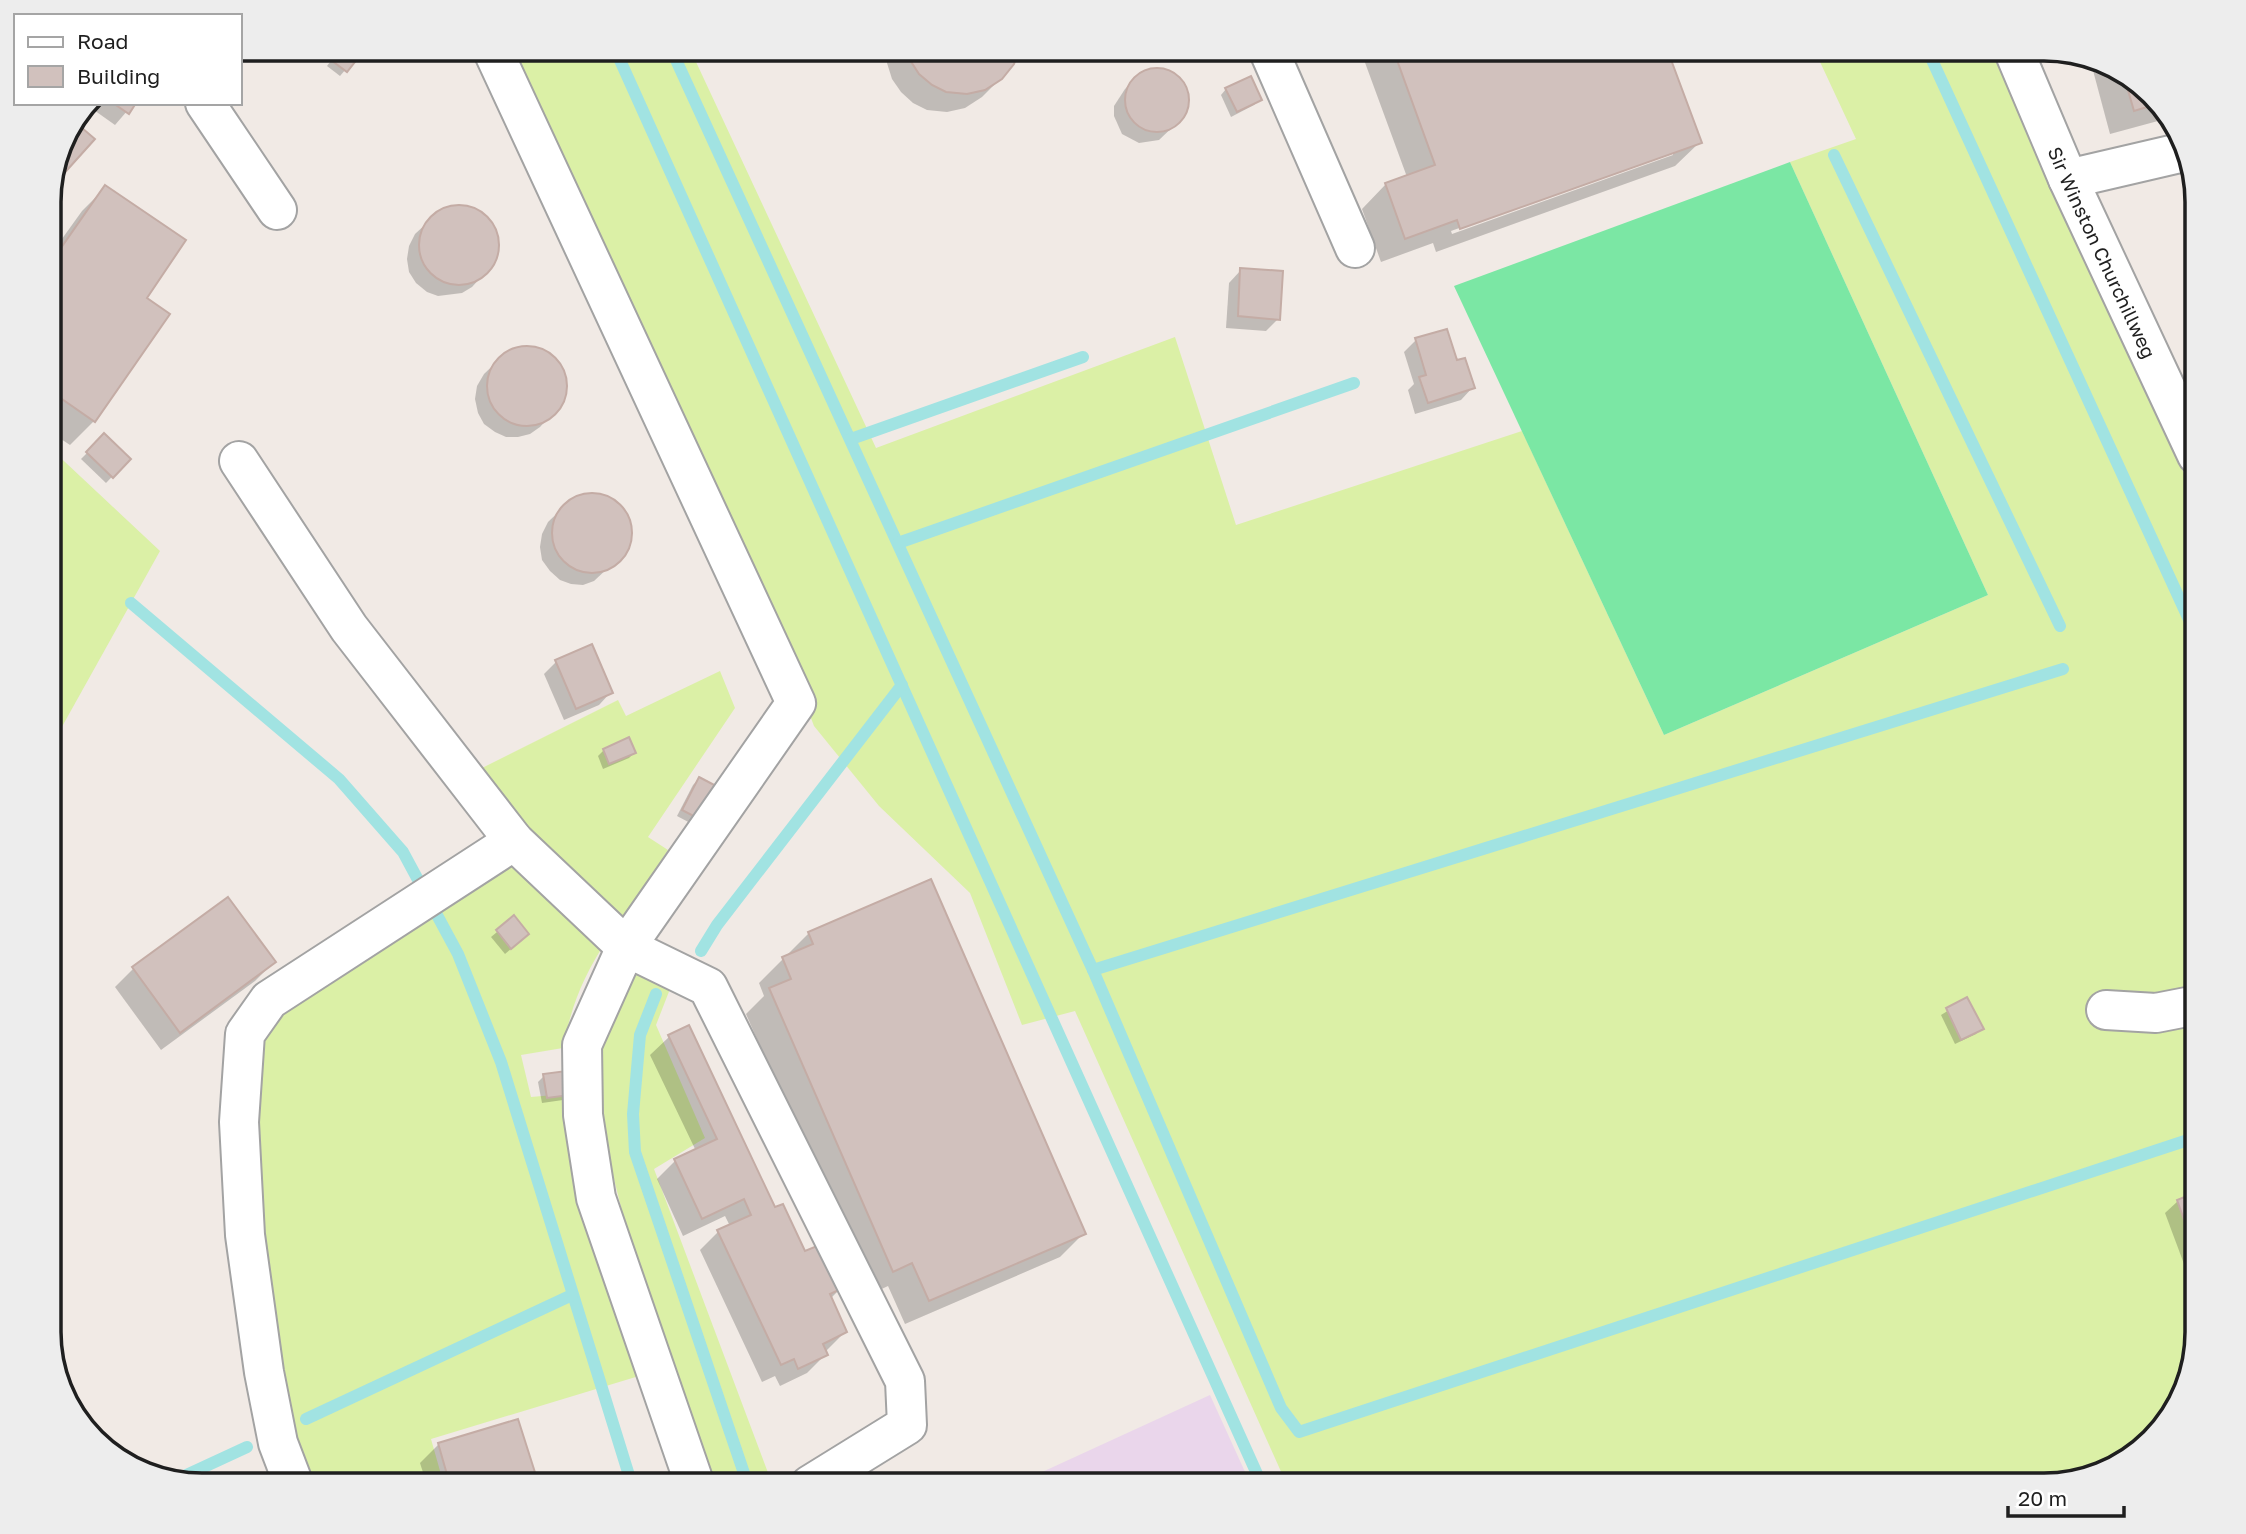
<svg xmlns="http://www.w3.org/2000/svg" width="2246" height="1534" font-family="'Golos Text',sans-serif">
  <rect width="100%" height="100%" fill="#f1eae5"/>
  <!-- industrial -->
  <polygon fill="#ead6eb" points="1210,1395 1251,1485 1014,1485"/>
  <!-- grass -->
  <g fill="#dbf0a6">
    <polygon points="507,49 690,49 876,448 1175,337 1236,525 1522,431 1664,735 1988,595 1790,162 1856,139 1814,49 1991,49 2197,502 2197,1332 2171,1417 2112,1469 2044,1485 1287,1485 1075,1011 1022,1025 970,893 879,806 814,726 757,575"/>
    <polygon points="49,447 160,551 49,750"/>
    <polygon points="720,671 735,708 648,837 668,850 620,925 524,835 476,771 618,700 626,716"/>
    <path d="M 513,849 L 608,938 C 583,977 572,1003 563,1048 L 521,1055 L 531,1097 L 565,1094 L 639,1376 L 431,1439 L 444,1485 L 302,1485 L 271,1371 L 251,1035 Z"/>
    <polygon points="639,973 670,989 656,1025 705,1138 654,1169 770,1478 761,1485 707,1485 628,1235 601,1127 598,1052 620,987"/>
  </g>
  <!-- pitch -->
  <polygon fill="#7be7a4" points="1790,162 1988,595 1664,735 1454,286"/>
  <!-- shadow -->
  <g fill="#0003" fill-rule="evenodd">
    <polygon points="340,49 363,49 340,76 327,66"/>
    <polygon points="737,49 811,49 797,55 769,58"/>
    <polygon points="887,49 1017,49 1001,78 982,97 965,108 947,112 927,110 913,103 901,92 892,79 887,63"/>
    <path d="M 1360,49 L 1666,49 L 1700,142 L 1675,166 L 1436,252 L 1433,243 L 1381,262 L 1362,209 L 1386,184 L 1407,177 ZM 1673,151 L 1673,155 L 1452,234 L 1451,231 Z"/>
    <polygon points="2091,63 2129,75 2169,118 2110,134"/>
    <polygon points="1157,69 1167,71 1182,83 1188,102 1186,112 1180,120 1159,140 1139,143 1122,134 1114,116 1114,106 1125,89 1138,76"/>
    <polygon points="1226,89 1260,100 1254,105 1231,117 1221,95"/>
    <polygon points="94,103 134,103 115,125 91,108"/>
    <polygon points="106,187 144,298 94,421 70,445 49,431 49,257 82,211"/>
    <polygon points="451,207 464,207 477,211 488,219 494,229 497,253 493,264 472,287 462,293 438,296 427,292 416,283 409,272 407,259 409,246 415,234 439,212"/>
    <polygon points="1241,270 1278,319 1266,331 1226,328 1229,283"/>
    <polygon points="2197,272 2197,306 2188,281"/>
    <polygon points="1416,340 1456,362 1473,387 1461,400 1415,414 1408,390 1414,384 1404,352"/>
    <polygon points="532,347 545,352 555,359 565,382 565,393 560,405 540,427 530,434 518,437 506,437 495,432 484,424 478,413 475,399 477,386 484,374 506,353 519,348"/>
    <polygon points="104,436 129,459 106,483 81,459"/>
    <polygon points="584,495 597,495 610,499 620,507 630,529 629,541 625,552 594,581 583,585 571,584 560,580 550,571 542,560 540,547 542,534 548,522 571,500"/>
    <polygon points="556,662 611,692 599,705 564,720 544,674"/>
    <polygon points="604,750 634,753 629,758 603,769 598,756"/>
    <polygon points="699,779 694,825 677,816 693,785"/>
    <polygon points="228,900 274,962 255,981 161,1050 115,987 133,969"/>
    <polygon points="514,918 521,940 505,954 491,937"/>
    <polygon points="809,933 1084,1233 1060,1257 905,1324 888,1286 869,1295 746,1014 764,996 759,983"/>
    <polygon points="1967,999 1981,1028 1976,1034 1955,1044 1941,1015"/>
    <polygon points="688,1027 774,1210 804,1253 841,1288 830,1299 845,1332 825,1352 826,1354 807,1373 780,1386 775,1376 762,1382 700,1250 718,1232 730,1226 725,1216 683,1236 657,1179 675,1161 696,1151 650,1055 669,1037"/>
    <polygon points="544,1076 568,1094 563,1100 542,1103 538,1082"/>
    <polygon points="2197,1194 2197,1259 2184,1264 2165,1213 2178,1201"/>
    <polygon points="517,1421 537,1485 427,1485 420,1463 438,1445"/>
  </g>
  <g fill="none" stroke-linecap="round" stroke-linejoin="round">
    <!-- stream -->
    <g stroke="#a1e3e2" stroke-width="12">
      <polyline points="615,49 1262,1485"/>
      <polyline points="671,49 1093,970"/>
      <polyline points="1927,49 2197,637"/>
      <polyline points="1834,155 2060,626"/>
      <polyline points="851,439 1083,357"/>
      <polyline points="898,543 1354,383"/>
      <polyline points="131,603 339,779 403,852 458,954 501,1062 632,1485"/>
      <polyline points="2063,669 1093,970 1281,1408 1299,1432 2197,1137"/>
      <polyline points="701,951 717,925 902,685"/>
      <polyline points="656,994 640,1035 633,1114 635,1152 748,1485"/>
      <polyline points="306,1419 572,1295"/>
      <polyline points="180,1478 247,1447"/>
    </g>
  </g>
  <!-- building -->
  <g fill="#d1c1bd" stroke="#c4aca5" stroke-width="2">
    <polygon points="339,49 365,49 347,72 331,60"/>
    <polygon points="907,49 1019,49 1014,64 1002,79 985,90 967,94 946,92 932,85 919,74 910,60"/>
    <polygon points="1393,49 1667,49 1702,143 1460,229 1457,220 1405,239 1385,183 1435,165"/>
    <circle cx="1157" cy="100" r="32"/>
    <polygon points="2123,73 2129,75 2157,104 2134,111"/>
    <polygon points="1251,76 1262,100 1237,112 1225,88"/>
    <polygon points="113,103 136,103 129,114"/>
    <polygon points="75,122 95,139 50,189 61,143"/>
    <polygon points="105,185 186,240 147,298 170,314 95,422 49,390 49,362 60,347 49,339 49,265"/>
    <circle cx="459" cy="245" r="40"/>
    <polygon points="1240,268 1283,271 1280,320 1238,316"/>
    <polygon points="1447,329 1457,360 1465,358 1475,388 1428,403 1419,377 1426,375 1415,338"/>
    <circle cx="527" cy="386" r="40"/>
    <polygon points="104,433 131,459 113,478 86,452"/>
    <circle cx="592" cy="533" r="40"/>
    <polygon points="592,644 613,693 576,709 555,660"/>
    <polygon points="629,737 636,753 609,764 603,749"/>
    <polygon points="699,777 718,787 701,820 682,810"/>
    <polygon points="931,879 1086,1234 929,1301 912,1263 893,1272 769,988 791,979 782,957 813,944 808,932"/>
    <polygon points="228,897 276,962 180,1033 132,967"/>
    <polygon points="514,915 529,934 511,949 496,930"/>
    <polygon points="1967,997 1984,1029 1961,1040 1946,1008"/>
    <polygon points="689,1025 775,1207 783,1204 805,1251 822,1244 843,1288 830,1294 847,1332 823,1344 828,1355 798,1369 794,1359 781,1365 717,1230 751,1215 744,1199 702,1219 674,1159 717,1139 668,1035"/>
    <polygon points="566,1071 570,1095 547,1098 543,1074"/>
    <polygon points="2197,1192 2197,1252 2196,1253 2177,1200"/>
    <polygon points="518,1419 539,1485 450,1485 438,1443"/>
  </g>
  <g fill="none" stroke-linecap="round" stroke-linejoin="round">
    <!-- minor casing -->
    <g stroke="#a3a3a3" stroke-width="42">
      <g id="minor">
        <polyline points="1268,49 1355,248"/>
        <path id="s1" d="M 2013,49 L 2068,179 L 2197,455"/>
        <polyline points="205,103 277,210"/>
        <polyline points="2068,179 2184,152"/>
        <polyline points="239,461 349,628 514,841 626,947 796,703 492,49"/>
        <polyline points="2106,1010 2156,1013 2197,1005"/>
        <polyline points="294,1485 278,1443 264,1372 245,1235 239,1122 245,1034 269,1000 514,841"/>
        <polyline points="695,1485 596,1198 583,1115 582,1045 626,947 708,987 905,1381 907,1425 810,1485"/>
      </g>
    </g>
    <!-- minor -->
    <use href="#minor" stroke="#fff" stroke-width="38"/>
  </g>
  <g text-anchor="middle" dominant-baseline="central" stroke-width="5" stroke-linejoin="round" paint-order="stroke">
    <!-- street labels -->
    <g font-size="19" fill="#1f1f1f" stroke="#fff">
      <text stroke="none"><textPath href="#s1" startOffset="222">Sir Winston Churchillweg</textPath></text>
    </g>
  </g>
  <!-- crop -->
  <path d="M0 0H2246V1534H0ZM202 61H2044A141 141 0 0 1 2185 202V1332A141 141 0 0 1 2044 1473H202A141 141 0 0 1 61 1332V202A141 141 0 0 1 202 61Z" fill="#ededed" fill-rule="evenodd"/>
  <path fill="none" stroke="#1f1f1f" stroke-width="3.5" d="M202 61H2044A141 141 0 0 1 2185 202V1332A141 141 0 0 1 2044 1473H202A141 141 0 0 1 61 1332V202A141 141 0 0 1 202 61Z"/>
  <!-- legend -->
  <rect x="14" y="14" width="228" height="91" fill="#ffffff" stroke="#a5a5a5" stroke-width="2"/>
  <rect x="28" y="37" width="35" height="10" fill="#ffffff" stroke="#a5a5a5" stroke-width="2"/>
  <text x="77" y="49" font-size="21" fill="#1f1f1f">Road</text>
  <rect x="28" y="66" width="35" height="21" fill="#d1c1bd" stroke="#a5a5a5" stroke-width="2"/>
  <text x="77" y="84" font-size="21" fill="#1f1f1f">Building</text>
  <!-- scale -->
  <path d="M2008 1506v10h116v-10" fill="none" stroke="#1f1f1f" stroke-width="3.5"/>
  <text x="2018" y="1506" font-size="21" fill="#1f1f1f" stroke="#ffffff" stroke-width="5" paint-order="stroke">20 m</text>
</svg>
